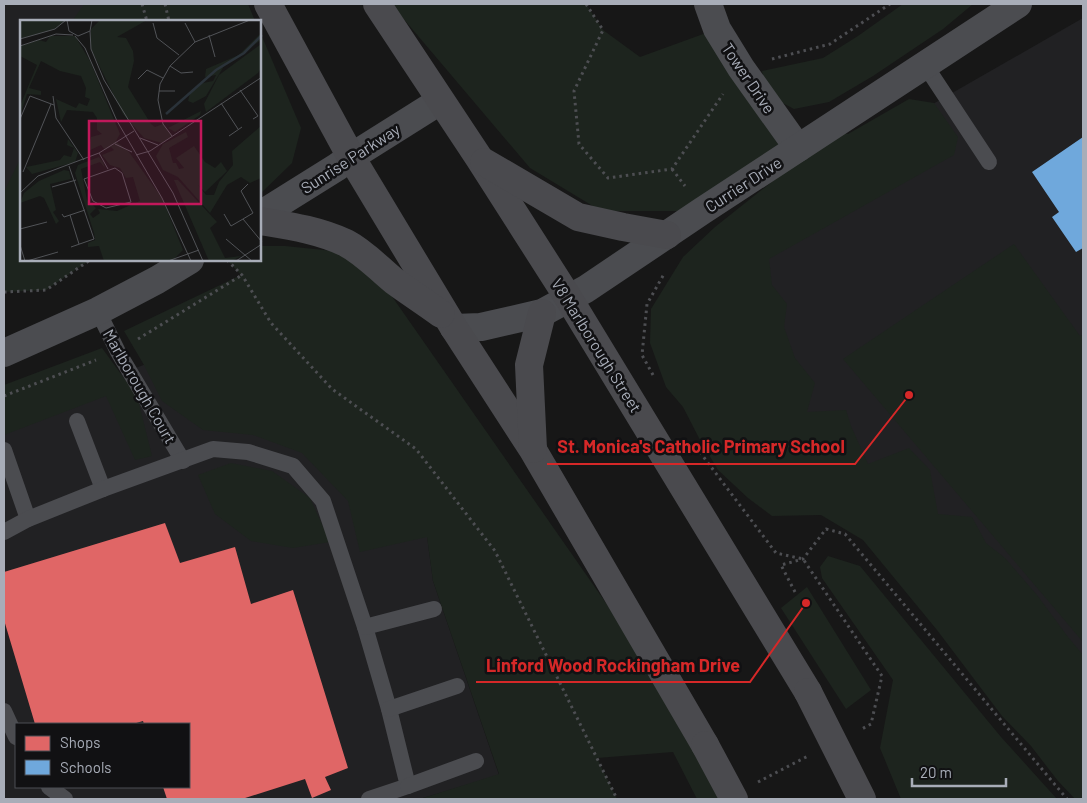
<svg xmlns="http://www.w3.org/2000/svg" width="1087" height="803" font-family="Barlow,sans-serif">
  <rect width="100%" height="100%" fill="#171717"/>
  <!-- built -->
  <g fill="#212123" fill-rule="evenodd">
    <polygon points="4,4 90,4 94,21 21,21 21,260 26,260 4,296"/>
    <polygon points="1083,18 1083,795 864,501 786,488 727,222"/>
    <path d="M 226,333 L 427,536 L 433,581 L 499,775 L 420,799 L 4,799 L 4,419 ZM 16,724 L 189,724 L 189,787 L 16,787 Z"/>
  </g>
  <!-- green -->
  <g fill="#1d241e">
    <polygon points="83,4 248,4 255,21 72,21 83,6"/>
    <polygon points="391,4 586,4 603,30 640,57 717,29 798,148 702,211 601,211 530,168"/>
    <polygon points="903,4 973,4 943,29 873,76 829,102 794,109 777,100 765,87 762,71 823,58 858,36"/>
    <polygon points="260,32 301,128 292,163 260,194"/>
    <polygon points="909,99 934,103 958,137 954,155 769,259 772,285 787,304 784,327 795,358 815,383 807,412 846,410 851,426 868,464 909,448 930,470 938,514 972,517 986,543 1005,558 1037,595 1068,637 1083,655 1083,799 1075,799 1058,781 1031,746 1002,716 937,630 863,540 821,515 772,516 748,498 718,470 699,438 683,407 666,387 650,343 651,309 683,257 715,227 836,131 848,134"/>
    <polygon points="21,157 21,260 90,260 46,290 4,292 4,192"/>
    <polygon points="1014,244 1080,336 1083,334 1083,642 843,359"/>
    <polygon points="260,246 285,246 343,252 391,295 705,745 734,799 697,799 673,752 597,758 617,799 420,799 499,774 433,581 427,537 360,552 348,501 302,453 253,435 203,430 162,401 144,365 124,331 241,275 227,260 260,260"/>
    <polygon points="102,348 137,396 152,456 135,460 106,396 4,435 4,385"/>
    <polygon points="231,463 272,471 310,498 330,542 293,548 251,541 215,514 198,475"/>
    <polygon points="828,556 860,566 1001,737 1057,799 901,799 880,748 893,680 822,578 820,567"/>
    <polygon points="807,587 871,690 846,709 781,608"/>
  </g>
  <!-- shops -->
  <polygon fill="#e06666" points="165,523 180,563 235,547 251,604 293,590 348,768 325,777 331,790 312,798 305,779 242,799 167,799 163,787 189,787 189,724 144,724 143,721 133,724 35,724 4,620 4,572"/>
  <!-- schools -->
  <polygon fill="#6fa8dc" points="1083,137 1083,248 1076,252 1052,217 1059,212 1032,172"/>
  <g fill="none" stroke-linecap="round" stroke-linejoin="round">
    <!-- path -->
    <g stroke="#4d4e52" stroke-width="3" stroke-dasharray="2.5 4" stroke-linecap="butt">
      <polyline points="142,4 147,21"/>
      <polyline points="165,4 169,21"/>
      <polyline points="586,4 603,30 574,91 579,144 608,178 672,169 723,94"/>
      <polyline points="772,59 830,44 890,4"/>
      <polyline points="672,169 685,186"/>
      <polyline points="227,260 242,275 271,323 332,389 416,449 495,551 617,799"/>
      <polyline points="4,292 46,290 90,260"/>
      <polyline points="138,339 242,275"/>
      <polyline points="653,375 642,355 647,304 664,274"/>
      <polyline points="4,396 96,360"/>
      <polyline points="696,447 776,553 803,559 882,676 871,724 860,730"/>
      <polyline points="795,592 781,565 803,559 826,529 845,534 1067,799"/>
      <polyline points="758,782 808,756"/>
    </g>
    <!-- lane -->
    <g stroke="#4b4c50" stroke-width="16">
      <polyline points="925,65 989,162"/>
      <polyline points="98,311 118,352 183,461"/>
      <polyline points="77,421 103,489"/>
      <polyline points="4,450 28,519"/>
      <polyline points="4,532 28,519 103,489 213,449 248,452 293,466 323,501 365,627 389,709 408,786 369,799"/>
      <polyline points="365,627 434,609"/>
      <polyline points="389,709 457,686"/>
      <polyline points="4,711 16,737"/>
      <polyline points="408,786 476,761"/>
      <polyline points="49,787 65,799"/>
    </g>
    <!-- street -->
    <g stroke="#4b4c50" stroke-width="28">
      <polyline points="708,4 717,29 741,68 798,148"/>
      <polyline points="260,215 337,167 351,157 440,101"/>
      <polyline points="454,328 481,327 542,313 586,289 702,211 1018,4"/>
      <polyline points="4,353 98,311 157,280 190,260"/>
    </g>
    <!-- secondary -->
    <g stroke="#4a4a4e" stroke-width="28">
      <polyline points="268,4 351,157 454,328 533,450 705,745"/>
      <polyline points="377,4 479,158 569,299 808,692"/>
      <polyline points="484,162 578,217 623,227 667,235"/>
      <path d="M 260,221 C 290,226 318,230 346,243 C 365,253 378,268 394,281 C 409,292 426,303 441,314"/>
      <polyline points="533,449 529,365 542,313"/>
    </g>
    <!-- secondary-bridge -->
    <g stroke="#4a4a4e" stroke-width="28">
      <polyline points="808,692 862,799"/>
      <polyline points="705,745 734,799"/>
    </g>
  </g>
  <g text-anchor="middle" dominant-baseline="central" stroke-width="5" stroke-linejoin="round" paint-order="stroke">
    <!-- street labels -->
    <g font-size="16" fill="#a8adb8" stroke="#111113">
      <text transform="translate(749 78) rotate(56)">Tower Drive</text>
      <text transform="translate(350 158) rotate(-33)">Sunrise Parkway</text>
      <text transform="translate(743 184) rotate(-33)">Currier Drive</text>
      <text transform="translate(597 345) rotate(58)">V8 Marlborough Street</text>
      <text transform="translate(140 386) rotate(60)">Marlborough Court</text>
    </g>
  </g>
  <!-- overview -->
  <g transform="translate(20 20)">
    <rect width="241" height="241" fill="#171717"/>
    <path d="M 0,0 L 46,0 L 35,9 L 0,19 ZM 80,0 L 127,0 L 97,17 L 106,18 L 113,31 L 114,41 L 108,67 L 131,104 L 135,107 L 143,104 L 152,116 L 142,123 L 124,118 L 103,94 L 71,29 L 71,9 ZM 241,13 L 241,20 L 204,46 L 186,76 L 173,83 L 168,81 L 170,73 L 183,63 L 193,61 L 196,55 L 185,57 L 186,49 L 219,35 ZM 30,16 L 55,16 L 70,41 L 100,114 L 96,121 L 109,132 L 142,178 L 163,230 L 153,240 L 158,241 L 84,241 L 79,226 L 68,227 L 68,223 L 75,220 L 74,213 L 55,153 L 58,145 L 79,137 L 83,142 L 85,148 L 80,142 L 61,149 L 67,180 L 76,188 L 70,194 L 73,198 L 80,193 L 78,189 L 97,191 L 120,181 L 113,157 L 106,158 L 100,148 L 90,145 L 82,135 L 94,130 L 91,127 L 85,130 L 81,125 L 68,131 L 71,117 L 82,114 L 77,110 L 77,98 L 73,92 L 47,90 L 41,102 L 36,79 L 56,88 L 59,83 L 67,86 L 70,79 L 65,77 L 66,68 L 61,56 L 40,51 L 21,41 L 9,68 L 21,71 L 21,75 L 7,74 L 0,96 L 0,86 L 17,45 L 0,36 L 0,26 L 19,20 L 26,22 ZM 241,24 L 241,48 L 238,53 L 186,92 L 184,84 L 199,55 ZM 181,91 L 180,95 L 155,112 L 148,108 ZM 241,106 L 241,158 L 230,163 L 221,157 L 207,165 L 190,193 L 158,157 L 143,150 L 136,136 L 143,124 L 166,112 L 168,117 L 149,128 L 153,143 L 156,143 L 159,149 L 164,148 L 156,138 L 174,126 L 185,142 L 195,148 L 201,142 L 207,151 L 202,156 L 185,172 L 178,165 L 186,175 L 194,175 L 199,162 L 213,145 L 212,131 ZM 48,119 L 58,133 L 55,142 L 12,154 L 6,147 L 40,140 L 44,135 L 51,137 L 54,128 L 47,125 ZM 44,150 L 49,151 L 51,159 L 30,164 L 36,190 L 33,192 L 39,201 L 36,204 L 24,178 L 20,176 L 0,183 L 4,173 L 19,161 ZM 154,160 L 158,160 L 197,202 L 190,208 L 205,238 L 221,236 L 212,241 L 189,241 Z" fill="#1d241e"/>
    <path fill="none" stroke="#2a3239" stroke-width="2.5" d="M 146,94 L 196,50 L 224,33 L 242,15"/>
    <path fill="none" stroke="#515357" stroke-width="1" d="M 47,0 L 49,11 L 58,16 L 70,11 L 72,0M 133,3 L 137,18 L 159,35M 165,3 L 175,22M 70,11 L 71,29 L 84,60 L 153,173 L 183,241M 189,15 L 195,37M 55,16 L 65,28 L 97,101 L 142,178 L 171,241M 0,19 L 35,9 L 46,0M 0,26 L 36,14 L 53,15M 150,46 L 161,53 L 173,52M 118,59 L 127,50 L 143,58M 220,70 L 238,96 L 233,99M 139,71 L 155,71M 33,76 L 36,98 L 64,140M 201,83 L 218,109M 0,99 L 10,76 L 34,85M 152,116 L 143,104 L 138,80 L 140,64 L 150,46 L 175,22 L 230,0M 209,116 L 222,107M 120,118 L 138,125M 95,124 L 112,132M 79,133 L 88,149M 116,135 L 130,131 L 242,57M 49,146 L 74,219 L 51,227M 95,148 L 102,153 L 111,182 L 86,188 L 73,181 L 64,159 ZM 3,152 L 31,84M 32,167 L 56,160M 0,173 L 18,156 L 79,133 L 114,111M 42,194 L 44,197 L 65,190M 204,194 L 211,206 L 223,199 L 242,222M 50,195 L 59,224M 223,199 L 233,193 L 221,171 L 228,164M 0,209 L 27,202M 206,219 L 232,241M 0,225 L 5,241M 7,241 L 38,232M 148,241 L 179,230M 216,241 L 242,224"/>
    <path fill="#c2185b" fill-opacity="0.15" stroke="#c2185b" stroke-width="2.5" d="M 69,101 L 181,101 L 181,184 L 69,184 Z"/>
    <rect width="241" height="241" fill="none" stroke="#a8adb8" stroke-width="2.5"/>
  </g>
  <!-- callouts -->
  <path fill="none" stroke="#d62828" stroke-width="2" d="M909 395L855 464H547M806 603L750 682H476"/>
  <g fill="#d62828" stroke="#111113" stroke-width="2">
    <circle cx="909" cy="395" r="5"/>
    <circle cx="806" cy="603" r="5"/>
  </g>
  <g font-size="18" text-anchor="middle" font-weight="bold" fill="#d62828" stroke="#111113" stroke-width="5" stroke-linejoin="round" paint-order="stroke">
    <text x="701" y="453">St. Monica's Catholic Primary School</text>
    <text x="613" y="672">Linford Wood Rockingham Drive</text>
  </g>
  <!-- border -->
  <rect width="1087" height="803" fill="none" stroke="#a8adb8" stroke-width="10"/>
  <!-- legend -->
  <rect x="15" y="723" width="175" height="65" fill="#111113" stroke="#4d4f55"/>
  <rect x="25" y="736" width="25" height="15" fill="#e06666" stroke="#4d4f55"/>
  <text x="60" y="748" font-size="15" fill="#a8adb8">Shops</text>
  <rect x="25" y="760" width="25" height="15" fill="#6fa8dc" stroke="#4d4f55"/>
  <text x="60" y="773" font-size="15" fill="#a8adb8">Schools</text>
  <!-- scale -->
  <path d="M912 778v8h94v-8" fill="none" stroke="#a8adb8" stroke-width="2.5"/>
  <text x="920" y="778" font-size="15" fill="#a8adb8" stroke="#111113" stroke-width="4" paint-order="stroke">20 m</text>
</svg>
